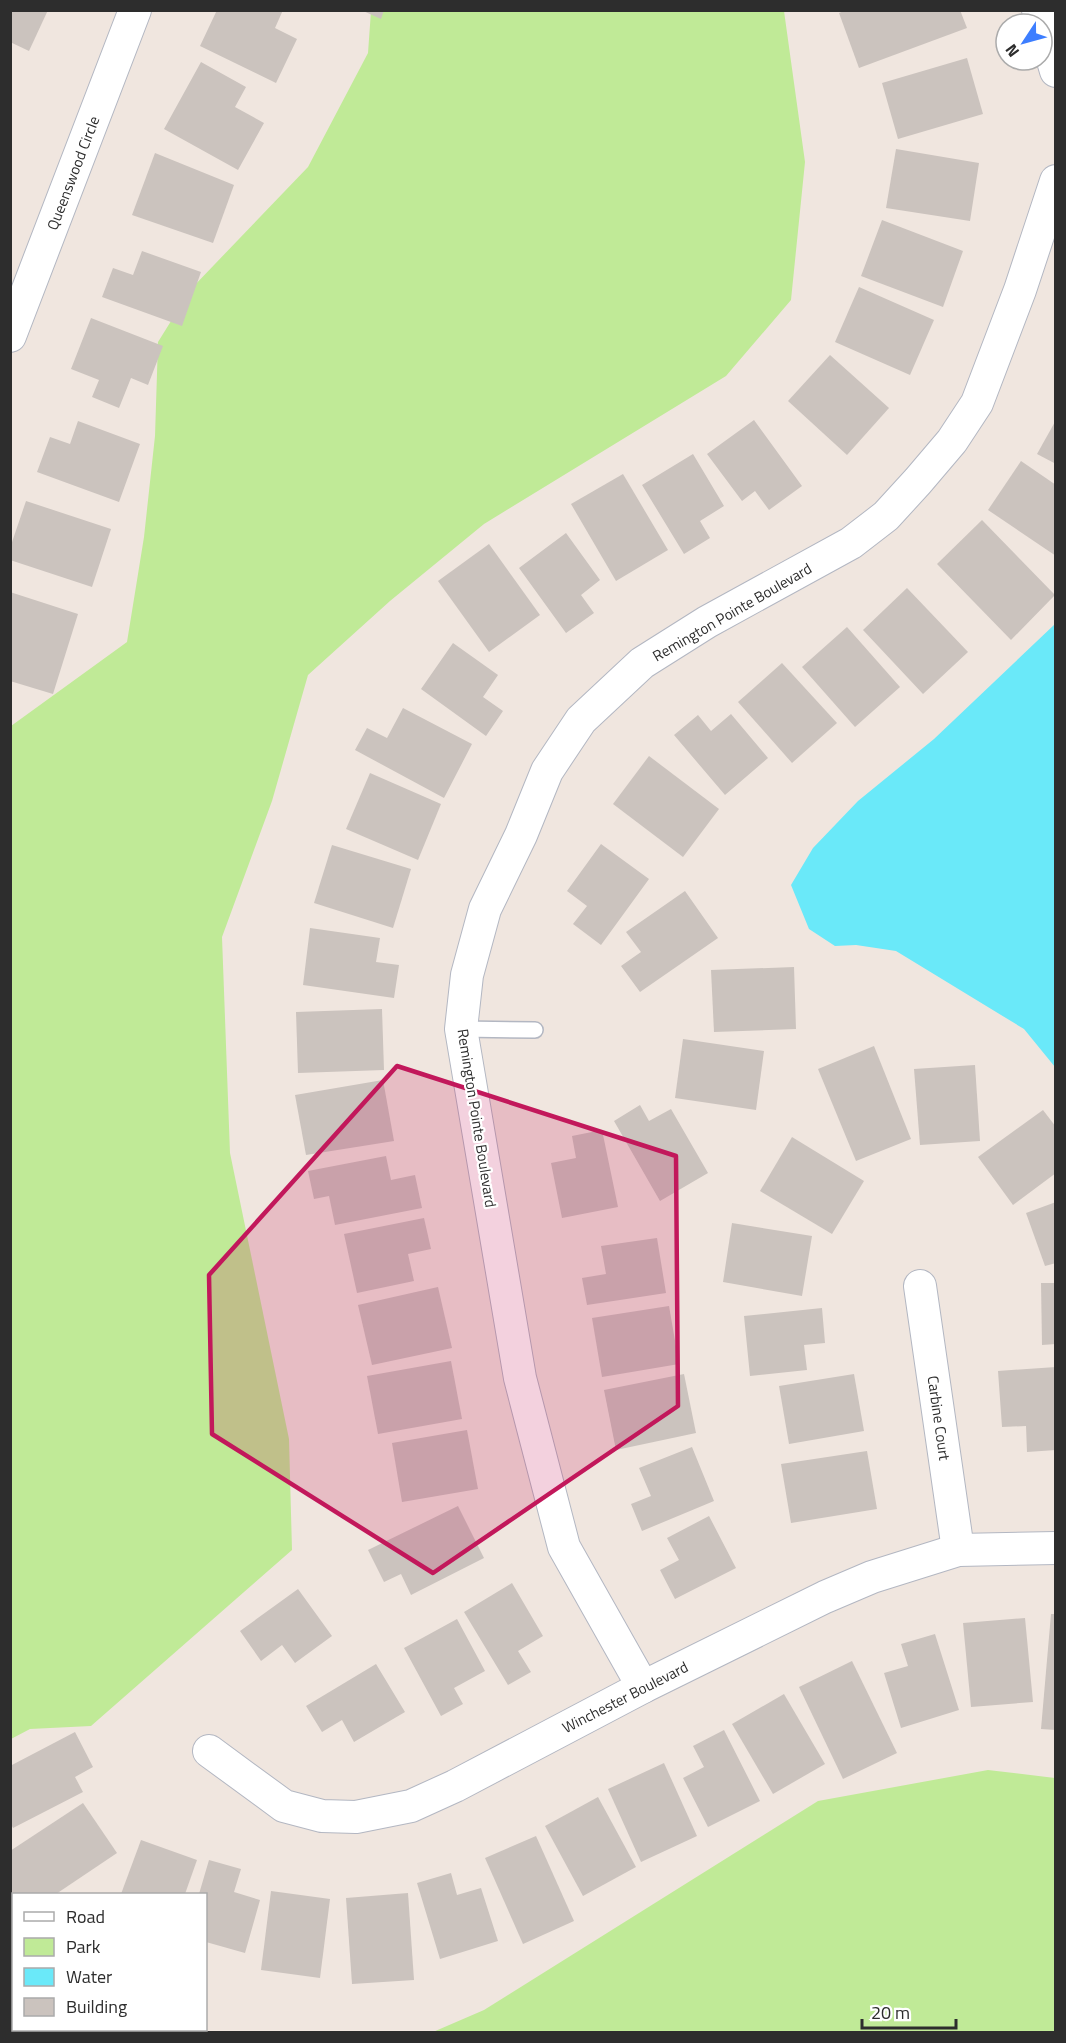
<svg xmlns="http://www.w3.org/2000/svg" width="1066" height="2043" font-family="'Titillium Web',sans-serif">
  <rect width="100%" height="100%" fill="#f0e6df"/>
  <!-- green -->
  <g fill="#c0ea97">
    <polygon points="371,11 784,11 805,162 791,300 726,376 484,524 390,601 308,675 272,801 222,937 230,1153 289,1439 292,1550 91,1726 30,1729 11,1739 11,726 127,642 144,537 155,436 158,342 191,289 308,167 368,53"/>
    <polygon points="988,1770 1055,1778 1055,2032 433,2032 484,2010 818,1801"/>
  </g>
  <!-- water -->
  <polygon fill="#6ae9f9" points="1055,624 1055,1067 1024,1029 896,951 856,945 835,946 809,929 791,885 813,848 858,801 934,739"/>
  <!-- building -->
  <g fill="#cbc3be">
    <polygon points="10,10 48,10 29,51 10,42"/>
    <polygon points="217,10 283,10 275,28 297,39 276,83 200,46"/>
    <polygon points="361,10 384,10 381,19"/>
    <polygon points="846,10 960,10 967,28 859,68 839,13"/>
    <polygon points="967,58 983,114 898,139 882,83"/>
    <polygon points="201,62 246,87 235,107 264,123 238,170 164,129"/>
    <polygon points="896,149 979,163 970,221 886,208"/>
    <polygon points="155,153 234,185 213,243 132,215"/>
    <polygon points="882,220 963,251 943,307 861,276"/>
    <polygon points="142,251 201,272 182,326 102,297 113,268 133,275"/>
    <polygon points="859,287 934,320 910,375 835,342"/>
    <polygon points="91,318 163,346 148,385 131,378 119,408 92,397 99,380 71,369"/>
    <polygon points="830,355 889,408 847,455 788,401"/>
    <polygon points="754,420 802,486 769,510 755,491 742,501 707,454"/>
    <polygon points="1056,420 1056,464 1037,454"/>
    <polygon points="78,421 140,444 119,502 37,472 50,437 70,444"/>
    <polygon points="693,454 724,506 700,521 710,538 684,554 642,485"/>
    <polygon points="1021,461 1056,485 1056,556 988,510"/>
    <polygon points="623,474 668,550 616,581 571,504"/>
    <polygon points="26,501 111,529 92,587 10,560 10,548"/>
    <polygon points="982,520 1055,595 1011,640 937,564"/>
    <polygon points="566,533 600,580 581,595 594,613 566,633 519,568"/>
    <polygon points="489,544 540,615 489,652 438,581"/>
    <polygon points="907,588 968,652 923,694 863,630"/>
    <polygon points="10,592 78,614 53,694 10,681"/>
    <polygon points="847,627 900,687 855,727 802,667"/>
    <polygon points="453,643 498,675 483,697 503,711 486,736 421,689"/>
    <polygon points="782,663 837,723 792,763 738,702"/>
    <polygon points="403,708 472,744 444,798 355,750 367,728 387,738"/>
    <polygon points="731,714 768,758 725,795 674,735 698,715 711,731"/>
    <polygon points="649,756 719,809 683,857 613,804"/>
    <polygon points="370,773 441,804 418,860 346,829"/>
    <polygon points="601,844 649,879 601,945 573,924 587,906 567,891"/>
    <polygon points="332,845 411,869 393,928 314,903"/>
    <polygon points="685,891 718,938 640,992 621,966 641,952 626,932"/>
    <polygon points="310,928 380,938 376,962 399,965 394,998 303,985"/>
    <polygon points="794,967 796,1029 714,1032 711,970"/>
    <polygon points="382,1009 384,1070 298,1073 296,1012"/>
    <polygon points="683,1039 764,1051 756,1110 675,1098"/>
    <polygon points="874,1046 911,1139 856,1161 818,1069"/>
    <polygon points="975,1065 980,1141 920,1145 914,1069"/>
    <polygon points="383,1080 394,1141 306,1155 295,1095"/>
    <polygon points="640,1105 649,1121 671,1109 708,1173 660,1201 614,1121"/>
    <polygon points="1043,1110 1056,1127 1056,1173 1013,1205 978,1157"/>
    <polygon points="602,1130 618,1207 562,1218 551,1163 576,1158 572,1136"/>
    <polygon points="792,1137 864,1181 832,1234 760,1191"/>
    <polygon points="386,1156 391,1180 415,1175 422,1208 335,1225 329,1196 314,1199 308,1171"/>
    <polygon points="1056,1202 1056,1263 1045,1266 1026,1213"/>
    <polygon points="424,1218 431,1249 408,1254 414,1281 357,1293 344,1234"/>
    <polygon points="732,1223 812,1236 802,1296 723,1282"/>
    <polygon points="657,1238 666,1293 587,1305 582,1278 606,1274 601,1246"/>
    <polygon points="1041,1283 1056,1283 1056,1344 1042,1345"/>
    <polygon points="438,1287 452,1348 372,1365 358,1305"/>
    <polygon points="669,1306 679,1364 602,1377 592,1318"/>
    <polygon points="822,1308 825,1343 804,1345 807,1370 750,1376 744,1316"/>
    <polygon points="451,1361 462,1419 378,1434 367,1376"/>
    <polygon points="1056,1367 1056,1450 1027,1452 1026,1426 1002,1427 998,1371"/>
    <polygon points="684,1374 696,1433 616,1450 604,1390"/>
    <polygon points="854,1374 864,1431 789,1444 779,1386"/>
    <polygon points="467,1430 478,1489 402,1502 392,1443"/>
    <polygon points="692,1447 714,1501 642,1531 631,1504 651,1496 639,1468"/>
    <polygon points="867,1451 877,1509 791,1523 781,1464"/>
    <polygon points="458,1506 484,1558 411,1595 401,1574 384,1582 368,1550"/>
    <polygon points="709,1516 736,1568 675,1599 660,1570 679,1560 667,1538"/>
    <polygon points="512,1583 543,1636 518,1651 531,1672 508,1685 464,1612"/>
    <polygon points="298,1589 332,1636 295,1663 282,1645 261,1661 240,1631"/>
    <polygon points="1051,1614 1056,1614 1056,1730 1041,1729"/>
    <polygon points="1025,1618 1033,1702 971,1707 963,1623"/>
    <polygon points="457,1619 485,1671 454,1688 463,1704 441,1716 404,1648"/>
    <polygon points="935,1634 959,1710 901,1728 884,1673 908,1666 901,1644"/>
    <polygon points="852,1661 897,1753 843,1779 799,1687"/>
    <polygon points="376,1664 405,1712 354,1742 342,1720 322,1732 306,1706"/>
    <polygon points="784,1694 825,1764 773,1794 732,1724"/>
    <polygon points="724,1730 760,1801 708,1827 683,1778 704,1767 693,1746"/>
    <polygon points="75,1732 93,1767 75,1777 83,1792 13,1828 10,1822 10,1766"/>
    <polygon points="664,1763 697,1836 641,1862 608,1789"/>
    <polygon points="598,1797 636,1867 583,1896 545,1826"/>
    <polygon points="83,1803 117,1853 56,1894 14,1894 10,1890 10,1851"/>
    <polygon points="536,1836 574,1921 523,1944 485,1858"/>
    <polygon points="141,1840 197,1860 185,1894 121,1894"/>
    <polygon points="209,1860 241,1869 234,1892 260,1900 245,1953 206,1942 206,1894 199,1894"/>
    <polygon points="451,1873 457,1895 481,1888 498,1941 440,1959 417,1883"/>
    <polygon points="271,1891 330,1899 320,1978 261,1970"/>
    <polygon points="408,1893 414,1980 352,1984 346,1898"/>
  </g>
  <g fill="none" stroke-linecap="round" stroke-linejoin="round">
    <!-- service casing -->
    <g stroke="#b3b7c2" stroke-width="18">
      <polyline id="service" points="461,1029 535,1030"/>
    </g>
    <!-- minor casing -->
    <g stroke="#b3b7c2" stroke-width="34">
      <g id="minor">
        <polyline points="1038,10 1056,71"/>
        <polyline points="10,336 135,10"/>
        <polyline points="920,1286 958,1550"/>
        <polyline points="643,1687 564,1547 520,1378 461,1029 467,975 485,909 521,835 547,771 581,720 642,663 707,622 851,543 886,516 918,481 952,441 977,403 1020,290 1056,181"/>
        <polyline points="209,1751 284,1806 322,1816 356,1817 411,1806 455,1786 643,1687 825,1597 872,1577 958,1550 1056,1548"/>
      </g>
    </g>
    <!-- service -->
    <use href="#service" stroke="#fff" stroke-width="15"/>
    <!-- minor -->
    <use href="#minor" stroke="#fff" stroke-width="32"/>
  </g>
  <!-- marked area -->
  <path fill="#c2185b" fill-opacity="0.2" stroke="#c2185b" stroke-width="4.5" stroke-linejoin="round" d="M 397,1066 L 676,1156 L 678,1406 L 433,1573 L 212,1434 L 209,1275 Z"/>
  <g text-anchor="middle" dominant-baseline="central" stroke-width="4.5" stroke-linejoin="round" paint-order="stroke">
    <!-- street labels -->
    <g font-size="15" fill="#2d2d2d" stroke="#fff">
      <text transform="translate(73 173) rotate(-69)">Queenswood Circle</text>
      <text transform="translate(732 612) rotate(-30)">Remington Pointe Boulevard</text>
      <text transform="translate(477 1118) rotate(81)">Remington Pointe Boulevard</text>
      <text transform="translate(939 1418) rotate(82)">Carbine Court</text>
      <text transform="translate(625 1697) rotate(-27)">Winchester Boulevard</text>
    </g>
  </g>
  <!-- border -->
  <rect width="1066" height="2043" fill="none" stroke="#2d2d2d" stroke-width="24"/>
  <!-- legend -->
  <rect x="12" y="1893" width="195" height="138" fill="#ffffff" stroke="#ababab" stroke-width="1.5"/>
  <rect x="24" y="1912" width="30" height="9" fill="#ffffff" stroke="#ababab" stroke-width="1.5"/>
  <text x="66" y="1923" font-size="18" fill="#2d2d2d">Road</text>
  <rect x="24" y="1938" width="30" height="18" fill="#c0ea97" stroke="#ababab" stroke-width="1.5"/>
  <text x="66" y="1953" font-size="18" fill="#2d2d2d">Park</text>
  <rect x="24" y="1968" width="30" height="18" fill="#6ae9f9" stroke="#ababab" stroke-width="1.5"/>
  <text x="66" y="1983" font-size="18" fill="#2d2d2d">Water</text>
  <rect x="24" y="1998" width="30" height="18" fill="#cbc3be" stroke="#ababab" stroke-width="1.5"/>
  <text x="66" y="2013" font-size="18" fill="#2d2d2d">Building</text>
  <!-- north arrow -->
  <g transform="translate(1024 42) rotate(234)"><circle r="28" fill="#ffffff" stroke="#ababab" stroke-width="1.5"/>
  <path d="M0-4.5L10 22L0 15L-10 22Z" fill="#3d7eff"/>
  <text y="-9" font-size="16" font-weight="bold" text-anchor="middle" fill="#2d2d2d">N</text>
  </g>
  <!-- scale -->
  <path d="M862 2019v9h94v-9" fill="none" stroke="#2d2d2d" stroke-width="3"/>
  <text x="871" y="2019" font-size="18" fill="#2d2d2d" stroke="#ffffff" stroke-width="4.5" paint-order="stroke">20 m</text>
</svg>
